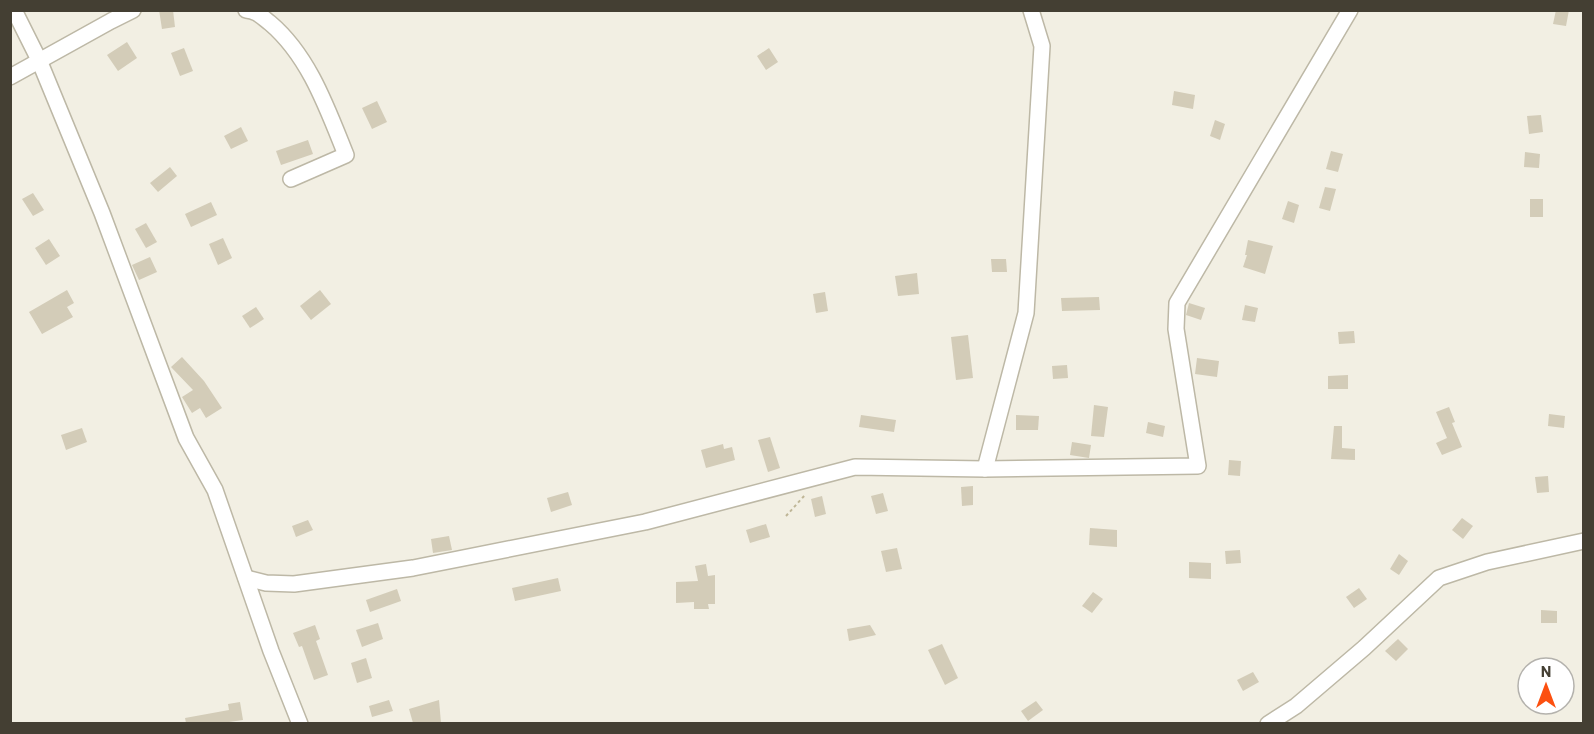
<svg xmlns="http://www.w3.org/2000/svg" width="1594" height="734" font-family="Barlow,sans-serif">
  <rect width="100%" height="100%" fill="#f2efe3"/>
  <!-- building -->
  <g fill="#d3ccb8">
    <polygon points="159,10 173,10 175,27 162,29"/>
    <polygon points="1556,10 1569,10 1566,26 1553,24"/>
    <polygon points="127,42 137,58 118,71 107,55"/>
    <polygon points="184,48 193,71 180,76 171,53"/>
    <polygon points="769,48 778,62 766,70 757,56"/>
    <polygon points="1174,91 1195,95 1193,109 1172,105"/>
    <polygon points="377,101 387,122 372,129 362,108"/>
    <polygon points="1541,115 1543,132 1529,134 1527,116"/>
    <polygon points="1215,120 1225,124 1220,140 1210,136"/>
    <polygon points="241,127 248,141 231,149 224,136"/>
    <polygon points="308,140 313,154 281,165 276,151"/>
    <polygon points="1331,151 1343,154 1338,172 1326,169"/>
    <polygon points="1525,152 1540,154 1539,168 1524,167"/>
    <polygon points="170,167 177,176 158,192 150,183"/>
    <polygon points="1325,187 1336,189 1330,211 1319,208"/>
    <polygon points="33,193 44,210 33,216 22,199"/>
    <rect x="1530" y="199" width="13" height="18"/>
    <polygon points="1288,201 1299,205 1294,223 1282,219"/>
    <polygon points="211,202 217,215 191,227 185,214"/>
    <polygon points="146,223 157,242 146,248 135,229"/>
    <polygon points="223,238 232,258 218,265 209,244"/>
    <polygon points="49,239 60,256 46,265 35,248"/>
    <polygon points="1248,240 1273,246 1265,274 1243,267 1247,255 1245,255"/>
    <polygon points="150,257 157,272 139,280 132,265"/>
    <polygon points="991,259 1006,259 1007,272 992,272"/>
    <polygon points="917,273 919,294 898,296 895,276"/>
    <polygon points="67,290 74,303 67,307 73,317 42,334 29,312"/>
    <polygon points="320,290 331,304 311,320 300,306"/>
    <polygon points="825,292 828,311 816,313 813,294"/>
    <polygon points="1099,297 1100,310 1062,311 1061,298"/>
    <polygon points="1189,303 1205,308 1201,320 1186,315"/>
    <polygon points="1245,305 1258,308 1255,322 1242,320"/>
    <polygon points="256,307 264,319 250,328 242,316"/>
    <polygon points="1354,331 1355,343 1339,344 1338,332"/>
    <polygon points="968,335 973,378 956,380 951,337"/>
    <polygon points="182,357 204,381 222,408 206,418 200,408 192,413 182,397 193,390 171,367"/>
    <polygon points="1197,358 1219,361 1217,377 1195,374"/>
    <polygon points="1067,365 1068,378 1053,379 1052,366"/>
    <polygon points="1348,375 1348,389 1328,389 1328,376"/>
    <polygon points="1094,405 1108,407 1104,437 1091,436"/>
    <polygon points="1449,407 1455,422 1452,423 1462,447 1442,455 1436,443 1447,438 1436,412"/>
    <polygon points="1549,414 1565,416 1564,428 1548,426"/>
    <polygon points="861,415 896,420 894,432 859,427"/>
    <polygon points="1016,415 1039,416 1038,430 1016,430"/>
    <polygon points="1148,422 1165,426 1163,437 1146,433"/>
    <polygon points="1334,426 1342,426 1342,448 1355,449 1355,460 1331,459"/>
    <polygon points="82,428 87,442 66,450 61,435"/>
    <polygon points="770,437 780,468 768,472 758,440"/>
    <polygon points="1072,442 1091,445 1089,458 1070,455"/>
    <polygon points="723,444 724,449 732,447 735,460 706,468 701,450"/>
    <polygon points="1229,460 1241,461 1240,476 1228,475"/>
    <polygon points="1548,476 1549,492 1537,493 1535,477"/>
    <polygon points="973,486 973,505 962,506 961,487"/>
    <polygon points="568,492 572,505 551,512 547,498"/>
    <polygon points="883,493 888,511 876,514 871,496"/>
    <polygon points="822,496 826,514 815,517 811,499"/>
    <polygon points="1462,518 1473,526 1463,539 1452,530"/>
    <polygon points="308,520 313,530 296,537 292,526"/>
    <polygon points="766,524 770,537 750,543 746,530"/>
    <polygon points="1090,528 1117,530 1117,547 1089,545"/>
    <polygon points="449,536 452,550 433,553 431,539"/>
    <polygon points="897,548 902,569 886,572 881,551"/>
    <polygon points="1240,550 1241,563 1226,564 1225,551"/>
    <polygon points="1399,554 1408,561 1399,575 1390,569"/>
    <polygon points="1189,562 1211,563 1211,579 1189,578"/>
    <polygon points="706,564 708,576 715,575 715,604 708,604 709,609 694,609 694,602 676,603 676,582 698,581 695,566"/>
    <polygon points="558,578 561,591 515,601 512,588"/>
    <polygon points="1359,588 1367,599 1354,608 1346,597"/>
    <polygon points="397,589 401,601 370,612 366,600"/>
    <polygon points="1093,592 1103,599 1092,613 1082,606"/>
    <polygon points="1541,610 1557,611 1557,623 1541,623"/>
    <polygon points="378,623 383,639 362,647 356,630"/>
    <polygon points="315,625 320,639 316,641 328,675 314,680 302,646 299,647 293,633"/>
    <polygon points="870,625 876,635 849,641 847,629"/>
    <polygon points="1398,639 1408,649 1396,661 1385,651"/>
    <polygon points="942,644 958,678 945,685 928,650"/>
    <polygon points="366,658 372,678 357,683 351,663"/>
    <polygon points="1253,672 1259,682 1243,691 1237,680"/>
    <polygon points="389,700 393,711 372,717 369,706"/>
    <polygon points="439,700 441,723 413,723 409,709"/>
    <polygon points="1036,701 1043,710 1028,721 1021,711"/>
    <polygon points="240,702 243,720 222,723 186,723 185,718 229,710 228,704"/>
  </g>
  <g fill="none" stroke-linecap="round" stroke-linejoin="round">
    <!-- minor casing -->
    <g stroke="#bdb8a6" stroke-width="18">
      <g id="minor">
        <polyline points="14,10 39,60 102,213 186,438 215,490 271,651 300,724"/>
        <path d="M 246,10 C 257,11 261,16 270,23 C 309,56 327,108 346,155 L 291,179"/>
        <polyline points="10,77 111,21 133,10"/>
        <polyline points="985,469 1026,313 1042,46 1031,10"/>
        <polyline points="246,578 266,583 294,584 413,568 645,522 855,467 985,469 1198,466 1176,329 1177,303 1350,10"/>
        <polyline points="1268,724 1296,706 1364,648 1439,578 1487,562 1584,541"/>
      </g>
    </g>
    <!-- path -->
    <polyline stroke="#bfb697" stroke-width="2" stroke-dasharray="3 3" stroke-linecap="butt" points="786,516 805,495"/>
    <!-- minor -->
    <use href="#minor" stroke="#fff" stroke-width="15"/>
  </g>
  <!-- border -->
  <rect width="1594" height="734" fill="none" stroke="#443f33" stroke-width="24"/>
  <!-- north arrow -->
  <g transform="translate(1546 686)"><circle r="28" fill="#ffffff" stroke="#b4b2ad" stroke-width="1.5"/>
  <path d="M0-4.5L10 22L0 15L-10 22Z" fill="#fc5010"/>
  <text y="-9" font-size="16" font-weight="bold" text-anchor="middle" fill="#443f33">N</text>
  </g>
</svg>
